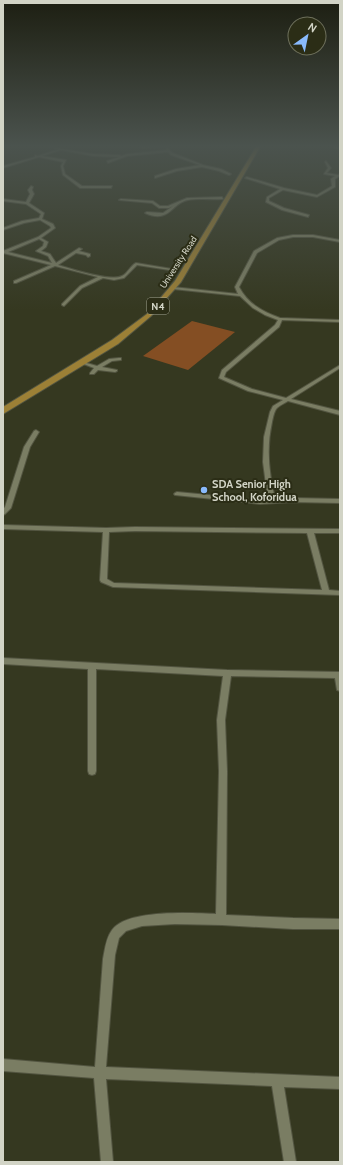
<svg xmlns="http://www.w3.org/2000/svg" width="343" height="1165" font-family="Cabin,sans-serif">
  <rect width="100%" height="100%" fill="#353820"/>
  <!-- green -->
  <polygon fill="#844e23" points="192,321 235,332 188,370 143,356"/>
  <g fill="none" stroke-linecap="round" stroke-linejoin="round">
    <!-- minor casing -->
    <g stroke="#535541" stroke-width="2">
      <g id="minor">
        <polygon points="50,147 93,154 120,155 121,156 127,154 167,150 166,149 167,148 173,153 203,165 221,169 231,174 229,175 219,171 202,167 177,171 155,178 155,176 176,169 200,165 171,155 168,152 127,156 108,163 107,161 119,157 93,156 61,150 42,156 66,160 63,166 65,174 82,186 112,186 111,188 80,188 63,175 61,166 63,162 39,157 3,168 3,166 35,157 35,155 38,156 59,149"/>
        <polygon points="140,147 168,147 141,148"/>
        <polygon points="334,147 340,147 340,149 334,148"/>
        <polygon points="326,161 331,168 327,173 338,175 340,174 340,176 335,179 335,187 317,197 283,190 269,198 269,201 284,208 309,215 308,217 282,210 266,202 267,197 280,189 245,178 247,177 284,188 317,195 332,186 331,179 335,176 324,174 328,168 325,162"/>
        <path d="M 31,186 L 33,187 L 32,190 L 34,194 L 29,203 L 44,213 L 42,219 L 53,224 L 55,228 L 41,238 L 48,242 L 46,247 L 41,251 L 50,254 L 56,263 L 79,248 L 82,249 L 79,251 L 90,254 L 90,256 L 88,257 L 86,255 L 76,253 L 58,265 C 71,269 111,282 122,276 C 128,273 130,266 136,263 L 178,270 L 176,271 L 137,265 L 124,278 L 114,280 L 103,278 L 82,288 L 64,306 L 62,305 L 62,304 L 80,286 L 98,277 L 55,266 L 16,283 L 14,283 L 14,281 L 51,265 L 3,253 L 3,251 L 38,237 L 51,228 L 50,226 L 40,220 L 24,223 L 3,230 L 3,228 L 22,221 L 39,218 L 41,214 L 26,204 L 3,201 L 3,199 L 26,202 L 30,194 L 28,190 ZM 39,239 L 44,242 L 43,246 L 36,251 L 48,256 L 52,263 L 8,252 Z"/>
        <path d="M 222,197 L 223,199 C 212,200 199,198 188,200 C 171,203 170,224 145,213 L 147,212 L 163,213 L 173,206 L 169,208 L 159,208 L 152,203 L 119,200 L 121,199 L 153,201 L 160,206 L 168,206 L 187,198 Z"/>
        <path d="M 293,235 L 313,235 L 340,240 L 340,242 L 313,237 L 293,237 L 279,240 L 257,253 L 239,287 C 248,304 263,312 280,318 L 340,320 L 340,322 L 282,320 L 279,327 L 226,372 L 224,377 L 252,389 L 286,398 L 340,365 L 340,368 L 291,399 L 340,411 L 340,415 L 288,401 C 285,403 280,405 277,408 C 274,411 273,418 272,422 C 266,449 269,473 275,499 L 293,498 L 340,499 L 340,503 L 293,502 L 260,504 L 175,495 L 174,494 L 175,493 L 177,492 L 260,500 L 268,500 L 263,462 L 264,437 L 270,412 L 273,406 L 283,400 L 248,391 L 219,378 L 222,370 L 275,325 L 278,320 L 265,315 L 253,308 L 240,296 L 173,289 L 171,288 L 173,287 L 238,294 L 235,287 L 254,251 L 277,238 Z"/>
        <polygon points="119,358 121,358 121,360 112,361 102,367 117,370 117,371 115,372 98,370 94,374 90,374 90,373 94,368 81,363 83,362 97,366 109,359"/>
        <polygon points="36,430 39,432 30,447 11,508 5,514 3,515 3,509 5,507 24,447 34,431"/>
        <path d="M 3,525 L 106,528 L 135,527 L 340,529 L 340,533 L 314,533 L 329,590 L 340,591 L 340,595 L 113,587 L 101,582 L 100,580 L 103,532 L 3,529 ZM 135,531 L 307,533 L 322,590 L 114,583 L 107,579 L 109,532 Z"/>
        <path d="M 3,658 L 227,670 L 340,672 L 340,691 L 337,690 L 335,678 L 231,676 L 225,720 L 227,771 L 226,915 L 293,918 L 340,919 L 340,929 L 293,929 L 222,925 L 175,924 L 142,926 L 126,931 L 119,938 L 115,955 L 106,1067 L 340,1077 L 340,1089 L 284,1087 L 296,1162 L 284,1162 L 272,1086 L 106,1079 L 113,1162 L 101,1162 L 94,1078 L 3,1071 L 3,1059 L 95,1067 L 103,959 C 105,949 106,938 112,930 C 127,909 192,913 216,914 L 219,771 L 217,720 L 223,676 L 96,669 L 96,771 L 95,774 L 92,775 L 89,774 L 88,771 L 88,669 L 3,664 Z"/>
      </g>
    </g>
    <!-- trunk casing -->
    <g stroke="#535541" stroke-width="2">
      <polygon id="trunk" points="256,147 260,147 181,282 151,316 118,344 3,414 3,407 112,340 147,314 175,281"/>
    </g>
    <!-- minor -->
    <use href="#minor" fill="#7a7d63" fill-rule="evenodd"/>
    <!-- trunk -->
    <use href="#trunk" fill="#9c8036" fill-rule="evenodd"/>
  </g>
  <!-- sky -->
  <linearGradient id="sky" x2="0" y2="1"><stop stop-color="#1d1f12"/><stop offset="0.47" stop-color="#4b534e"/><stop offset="1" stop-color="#4b534e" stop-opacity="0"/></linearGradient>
  <rect width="343" height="310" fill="url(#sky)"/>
  <!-- markers -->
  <circle fill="#89bafc" stroke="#2b2d16" stroke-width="1.5" cx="204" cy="490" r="4"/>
  <g text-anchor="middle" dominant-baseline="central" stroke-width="4" stroke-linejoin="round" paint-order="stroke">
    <!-- far-street labels -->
    <g font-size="9" fill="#d2d4c6" stroke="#2b2d16">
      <text transform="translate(178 262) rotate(-57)">University Road</text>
    </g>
    <!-- shield labels -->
    <rect fill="#2b2d16" stroke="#a0a291" stroke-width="1" x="147" y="298" width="22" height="16" rx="3"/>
    <g font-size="10" font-weight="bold" fill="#d2d4c6">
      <text x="158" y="306">N4</text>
    </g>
    <!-- poi labels -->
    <g font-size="11" font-weight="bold" fill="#d2d4c6" stroke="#2b2d16" text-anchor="start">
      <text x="212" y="484">SDA Senior High<tspan x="212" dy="13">School, Koforidua</tspan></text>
    </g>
  </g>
  <!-- border -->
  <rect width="343" height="1165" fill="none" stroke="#d2d4c6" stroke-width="8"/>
  <!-- north arrow -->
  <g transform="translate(307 36) rotate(33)"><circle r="19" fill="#2b2d16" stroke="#6e705c"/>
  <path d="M0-3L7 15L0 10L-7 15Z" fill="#89bafc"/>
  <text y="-6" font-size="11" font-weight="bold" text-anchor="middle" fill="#d2d4c6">N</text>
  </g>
</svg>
